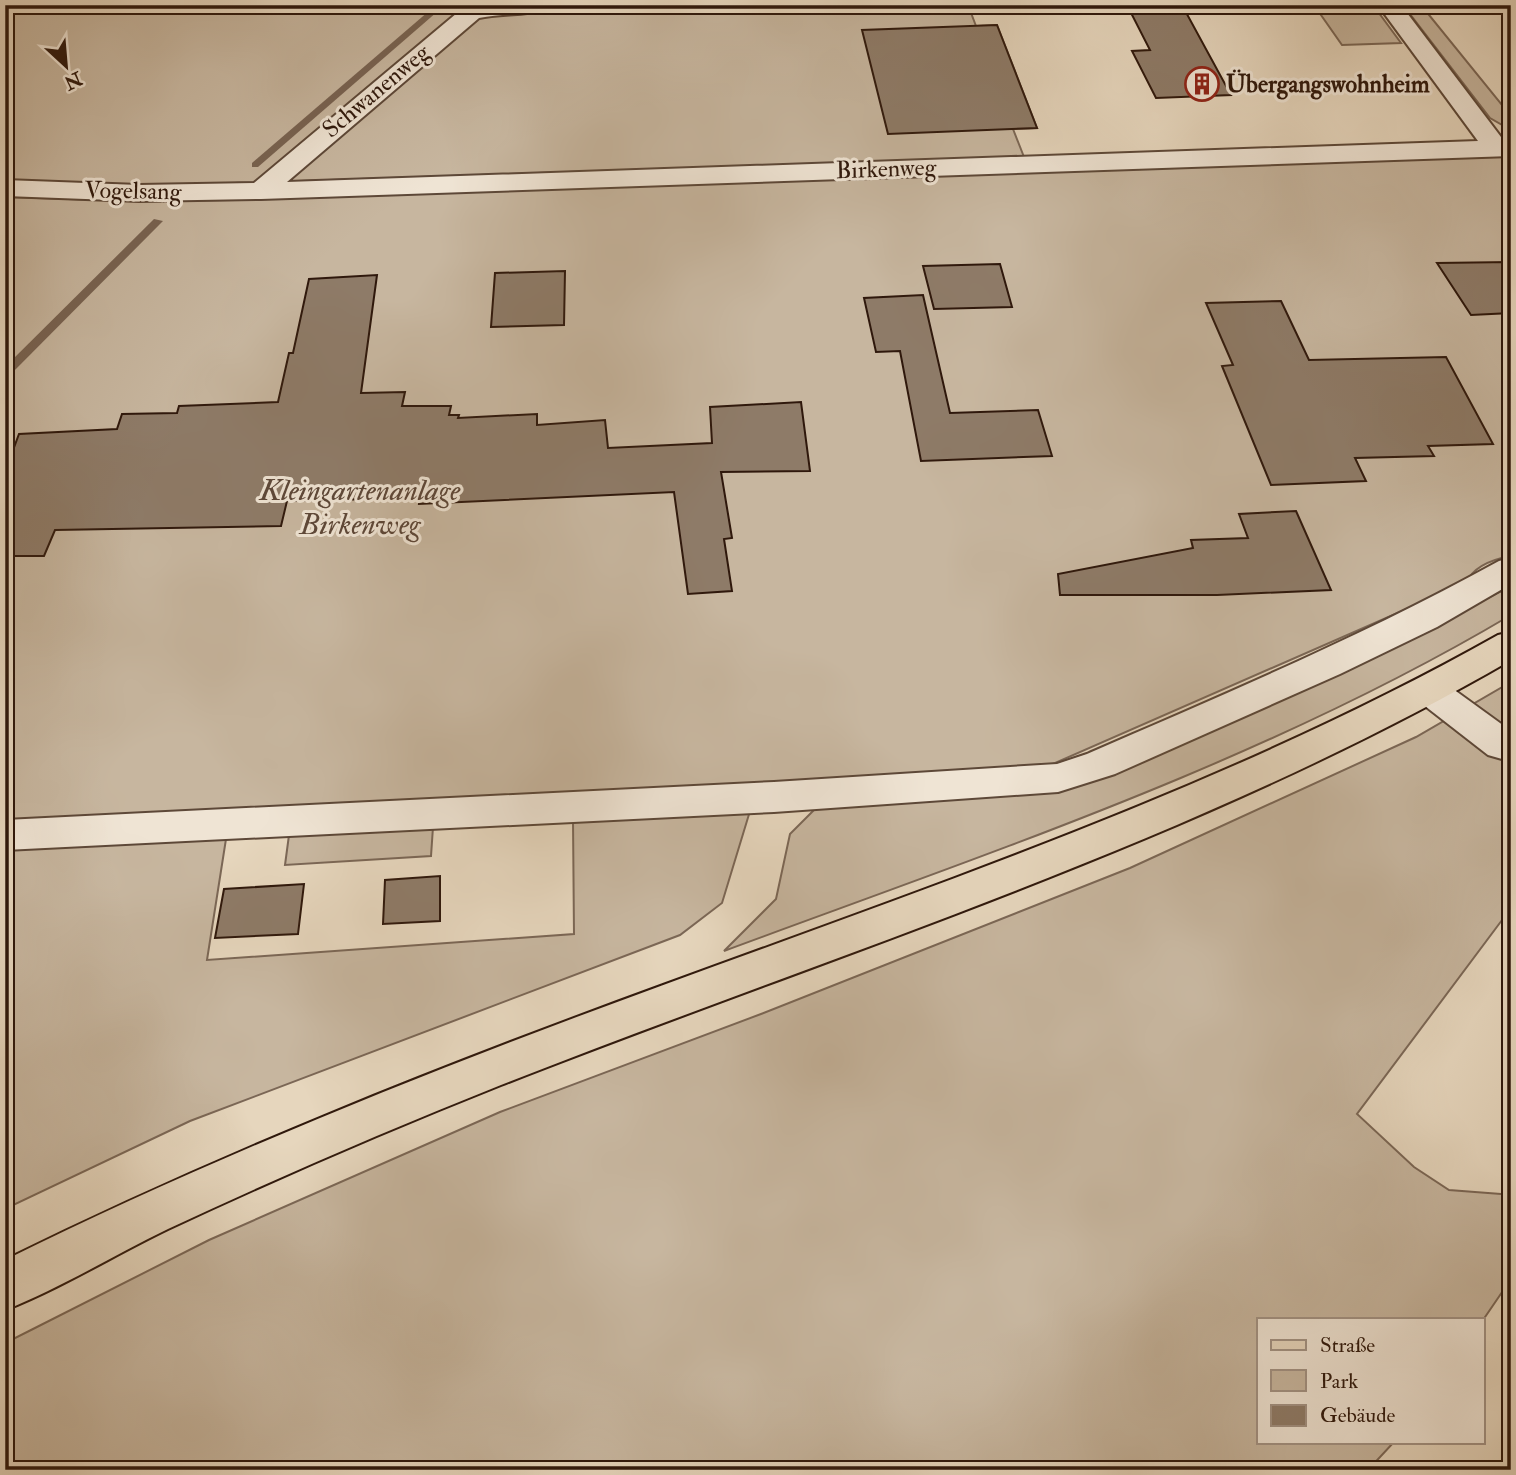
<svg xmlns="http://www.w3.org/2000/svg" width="1516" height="1475" font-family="'IM FELL Double Pica',serif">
  <rect width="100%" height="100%" fill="#e6d6bd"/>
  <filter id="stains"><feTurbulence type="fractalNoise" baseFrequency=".00286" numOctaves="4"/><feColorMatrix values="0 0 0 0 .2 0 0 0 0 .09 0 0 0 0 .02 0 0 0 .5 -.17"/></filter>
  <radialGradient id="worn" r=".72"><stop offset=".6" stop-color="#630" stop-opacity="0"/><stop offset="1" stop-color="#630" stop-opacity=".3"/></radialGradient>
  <!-- green -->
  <g fill="#c7b69f" stroke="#7b6756" stroke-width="2">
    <polygon points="5,5 500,5 502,10 649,5 968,5 976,26 997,25 1037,128 1013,129 1024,157 145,186 5,181"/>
    <polygon points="1314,5 1373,5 1401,43 1342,45"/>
    <polygon points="1403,5 1421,5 1511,116 1511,130 1490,118"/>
    <path d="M 1511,156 L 1511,556 C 1494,559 1474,565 1466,583 L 1039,770 L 5,827 L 5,197 L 131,201 L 234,200 Z"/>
    <path d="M 1511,586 L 1511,615 C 1265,761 991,852 724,951 L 776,899 L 790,834 L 816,808 L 1074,787 L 1338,675 Z"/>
    <polygon points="1511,682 1511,908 1357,1114 1414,1167 1449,1190 1501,1194 1511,1192 1511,1279 1483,1320 1259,1319 1259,1442 1394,1442 1368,1470 5,1470 5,1343 33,1329 209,1240 500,1112 761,1014 1130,868 1416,737"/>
    <polygon points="750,811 722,903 680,935 190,1121 5,1209 5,849 226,839 207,960 574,934 573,820"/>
    <polygon points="433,827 431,856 285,865 289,835"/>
  </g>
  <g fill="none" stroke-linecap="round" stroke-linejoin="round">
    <!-- stream -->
    <g fill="#786352" fill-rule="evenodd">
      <polygon points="436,5 445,5 258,167 252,167 252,163"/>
      <polygon points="154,219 163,221 9,376 5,377 5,367"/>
    </g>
  </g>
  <!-- building -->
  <g fill="#8e7b68" stroke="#2f180c" stroke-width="2">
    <polygon points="1127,5 1182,5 1231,95 1156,98 1132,51 1150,50"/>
    <polygon points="997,25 1037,128 888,134 862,30"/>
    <polygon points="1511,262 1511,313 1471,315 1437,263"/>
    <polygon points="1000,264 1012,307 934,309 923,266"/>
    <polygon points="565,271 564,325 491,327 495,273"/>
    <polygon points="377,275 361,393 405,392 402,406 451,406 449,415 459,415 458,418 537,414 537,425 605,420 608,448 712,443 710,407 801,402 810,471 721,472 732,538 724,539 732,591 688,594 674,492 419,504 420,498 287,501 281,526 55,530 44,556 5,556 5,472 19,434 117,429 122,414 177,413 179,406 278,402 289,353 293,353 309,279"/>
    <polygon points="923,295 950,413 1038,410 1052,456 921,461 900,351 876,352 864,298"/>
    <polygon points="1281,301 1309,360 1446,357 1493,444 1428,446 1434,456 1355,458 1366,481 1271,485 1222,366 1233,365 1206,303"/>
    <polygon points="1296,511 1331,590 1217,595 1060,595 1058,574 1193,548 1191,540 1248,538 1239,514"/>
    <polygon points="440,876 440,921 383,924 385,880"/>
    <polygon points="304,884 298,934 215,938 224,889"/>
  </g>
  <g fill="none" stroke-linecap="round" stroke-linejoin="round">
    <!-- minor casing -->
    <g stroke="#5d4838" stroke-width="4">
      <g id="minor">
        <path d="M 475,5 L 549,5 L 546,10 C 524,15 501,14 479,18 L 287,182 L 1478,141 L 1378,5 L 1401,5 L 1504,141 L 1511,140 L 1511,156 L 261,199 L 139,201 L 5,196 L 5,180 L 139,185 L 254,183 L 463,8 Z"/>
        <path d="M 1511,558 L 1511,584 L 1437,627 L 1340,674 L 1115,774 L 1058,792 L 774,812 L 5,850 L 5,820 L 774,782 L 1057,764 L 1087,754 C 1227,693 1365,635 1499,561 Z"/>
        <polygon points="1429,677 1442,681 1511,731 1511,756 1502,759 1488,755 1416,699 1410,690 1416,681"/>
      </g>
    </g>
    <!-- major casing -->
    <g stroke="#2f180c" stroke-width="4">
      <path id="major" d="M 1511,632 L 1511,660 C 1195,843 839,952 501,1085 C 388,1130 277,1178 168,1229 C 114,1255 61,1288 5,1310 L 5,1260 C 220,1154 441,1066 666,984 C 949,880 1235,783 1498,635 Z"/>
    </g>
    <!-- minor -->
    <use href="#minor" fill="#efe4d4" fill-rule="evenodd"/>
    <!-- major -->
    <use href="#major" fill="#e6d6bd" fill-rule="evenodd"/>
  </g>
  <!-- icons -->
  <defs>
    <g id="building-ring" transform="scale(1.75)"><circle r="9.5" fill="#efe4d4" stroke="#8f2418" stroke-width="1.5"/><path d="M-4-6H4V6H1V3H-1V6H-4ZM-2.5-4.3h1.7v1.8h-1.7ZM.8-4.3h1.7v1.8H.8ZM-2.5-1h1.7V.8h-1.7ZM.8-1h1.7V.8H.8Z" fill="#8f2418"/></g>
  </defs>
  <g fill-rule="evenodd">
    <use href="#building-ring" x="1202" y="84"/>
  </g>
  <g text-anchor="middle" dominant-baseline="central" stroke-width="6" stroke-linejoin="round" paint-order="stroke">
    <!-- far-poi labels -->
    <g font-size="24" font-weight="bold" fill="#2f180c" stroke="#efe4d4" text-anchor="start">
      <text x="1226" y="84">Übergangswohnheim</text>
    </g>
    <!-- far-street labels -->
    <g font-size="24" fill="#2f180c" stroke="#efe4d4">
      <text transform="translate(376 91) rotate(-40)">Schwanenweg</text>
      <text transform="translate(886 169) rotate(-2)">Birkenweg</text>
      <text transform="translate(133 191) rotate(1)">Vogelsang</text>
    </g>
    <!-- park labels -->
    <g font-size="30" font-style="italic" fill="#5d4738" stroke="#efe4d4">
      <text x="360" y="490">Kleingartenanlage<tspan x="360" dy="34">Birkenweg</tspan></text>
    </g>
  </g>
  <!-- margin -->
  <rect width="1516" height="1475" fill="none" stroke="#e6d6bd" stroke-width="28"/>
  <rect x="7" y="7" width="1502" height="1461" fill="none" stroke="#2f180c" stroke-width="3.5"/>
  <rect x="14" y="14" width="1488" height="1447" fill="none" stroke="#2f180c" stroke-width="2"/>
  <!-- legend -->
  <rect x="1257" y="1318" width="228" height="126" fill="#efe4d4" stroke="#a29284" stroke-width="2"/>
  <rect x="1271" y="1340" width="35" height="10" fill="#e6d6bd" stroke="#a29284" stroke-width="2"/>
  <text x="1320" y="1352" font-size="21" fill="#2f180c">Straße</text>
  <rect x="1271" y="1370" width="35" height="21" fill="#c7b69f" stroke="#a29284" stroke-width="2"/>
  <text x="1320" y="1388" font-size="21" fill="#2f180c">Park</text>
  <rect x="1271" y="1405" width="35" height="21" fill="#8e7b68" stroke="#a29284" stroke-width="2"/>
  <text x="1320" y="1422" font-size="21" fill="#2f180c">Gebäude</text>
  <!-- north arrow -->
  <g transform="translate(66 66) rotate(154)" stroke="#efe4d4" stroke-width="5" paint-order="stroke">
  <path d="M0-5L12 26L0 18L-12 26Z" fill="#2f180c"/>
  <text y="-10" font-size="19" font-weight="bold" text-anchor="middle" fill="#2f180c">N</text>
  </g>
  <rect width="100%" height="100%" filter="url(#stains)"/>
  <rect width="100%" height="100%" fill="url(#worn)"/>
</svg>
